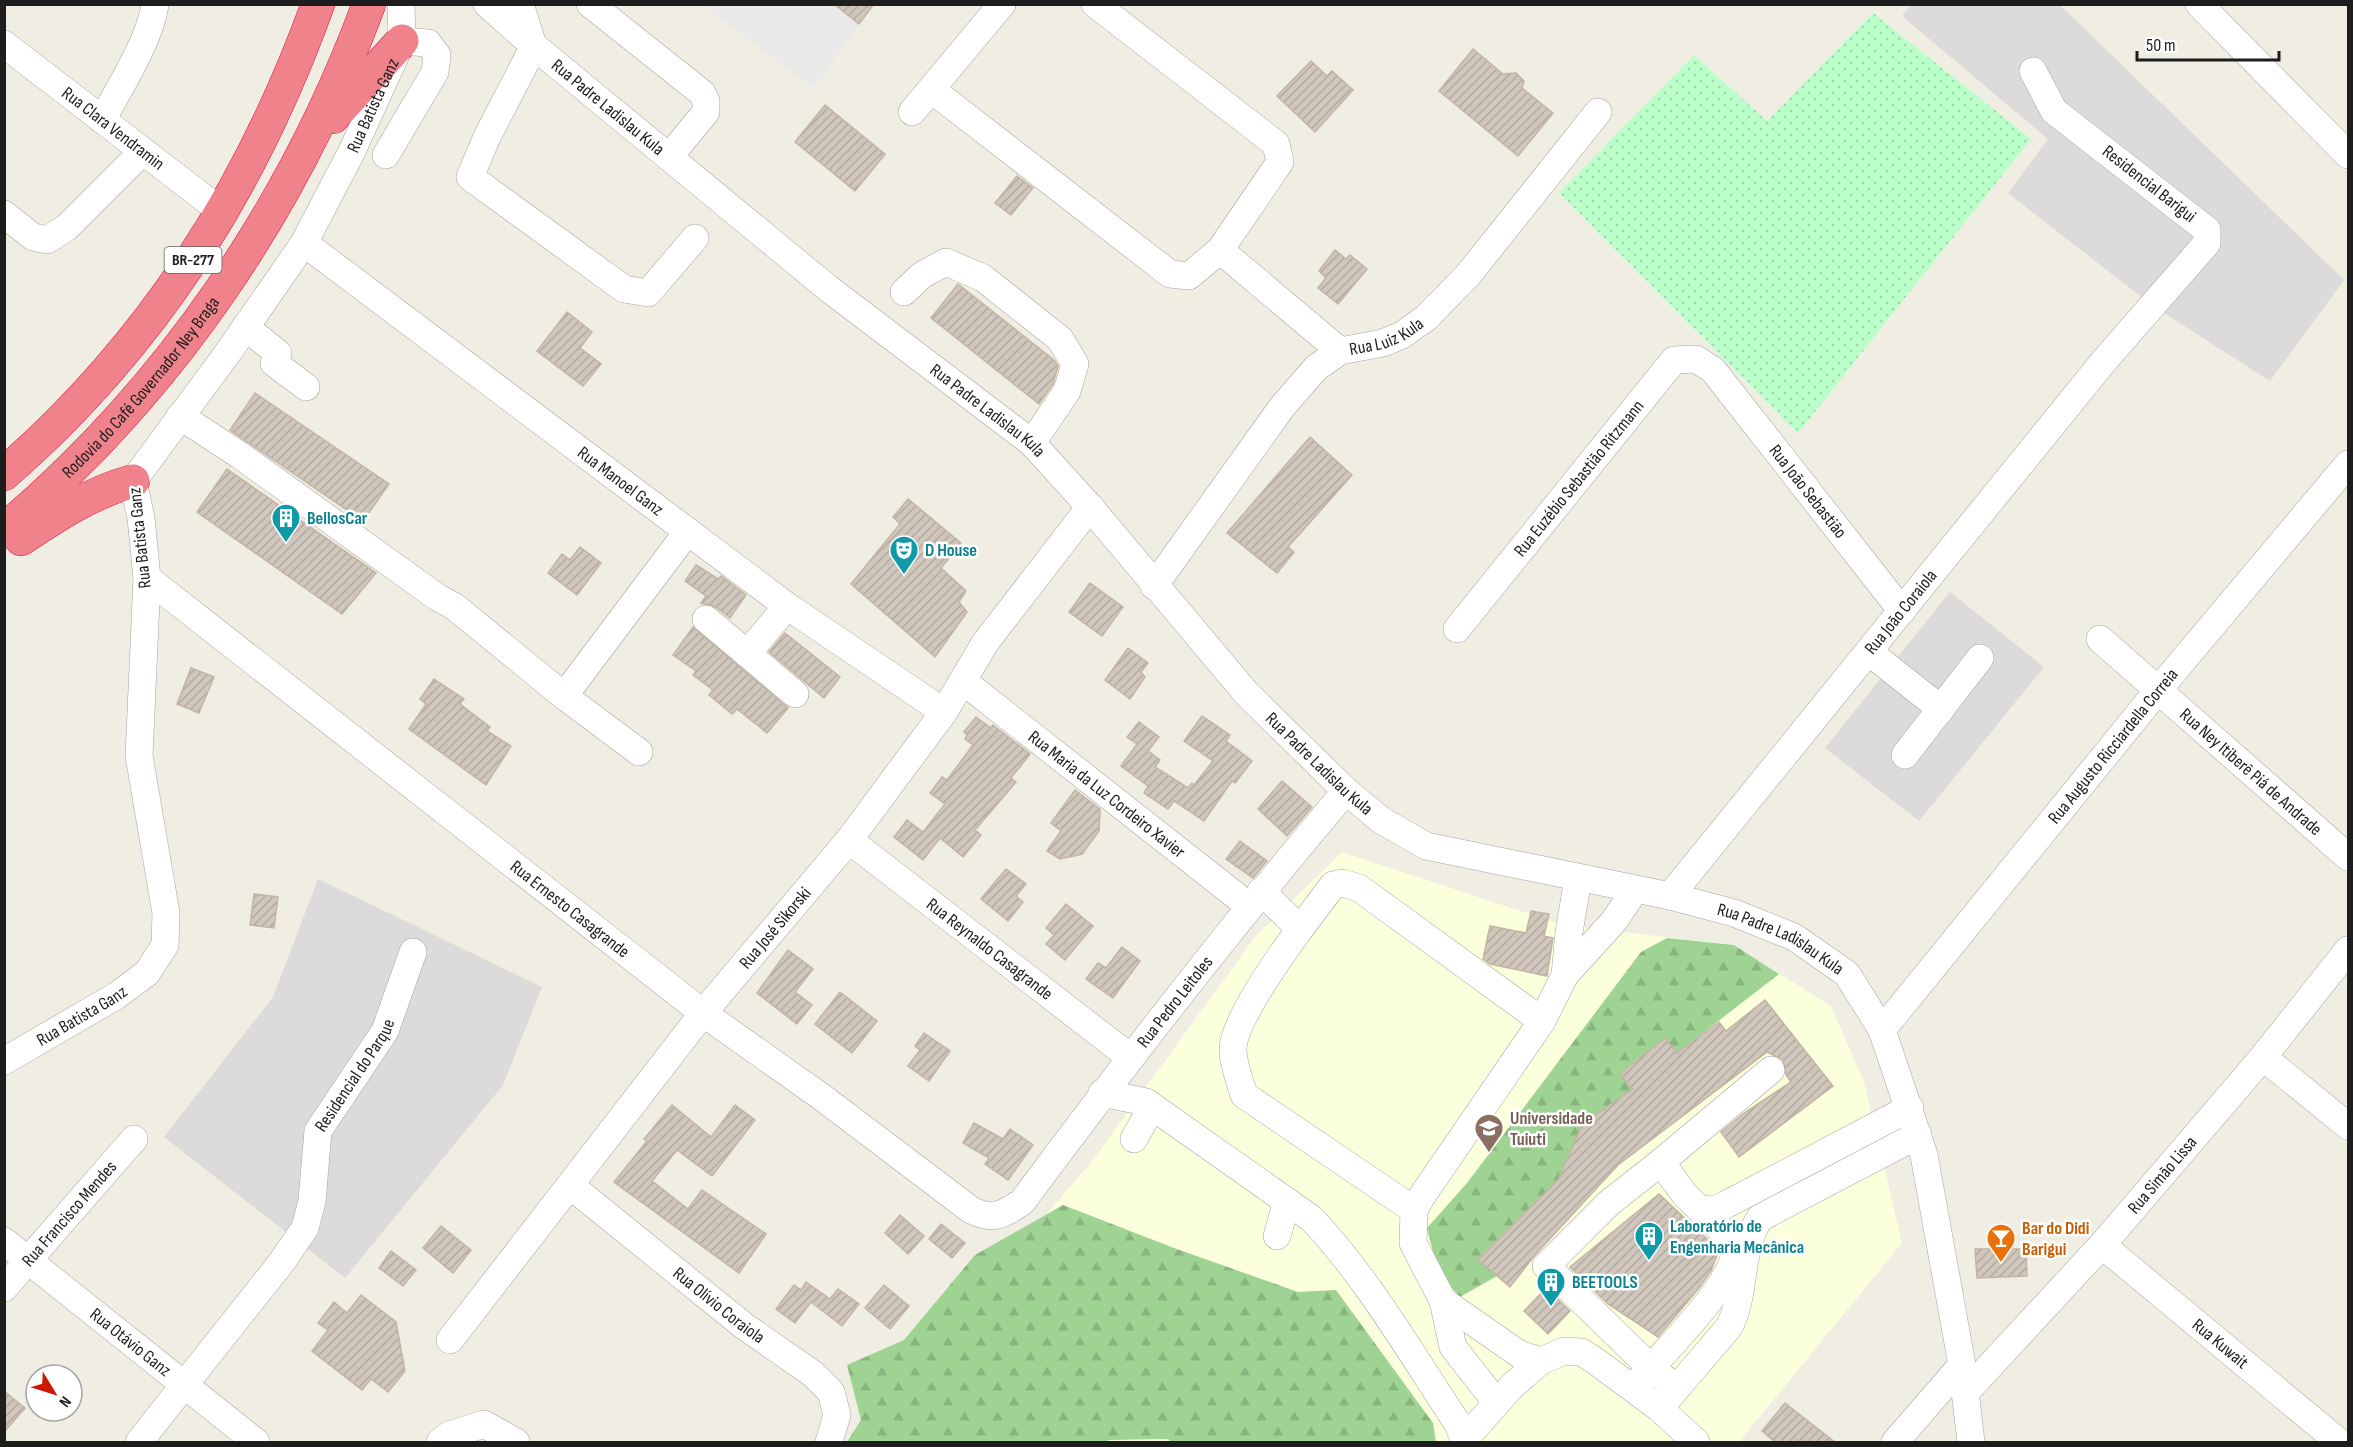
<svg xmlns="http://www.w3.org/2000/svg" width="2353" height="1447" font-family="'Sofia Sans Condensed',sans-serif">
  <defs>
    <pattern id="forest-firs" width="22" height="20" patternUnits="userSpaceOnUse" patternTransform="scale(1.5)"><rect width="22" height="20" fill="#9ed393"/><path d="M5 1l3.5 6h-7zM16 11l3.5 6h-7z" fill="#88b57e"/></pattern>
    <pattern id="park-dots" width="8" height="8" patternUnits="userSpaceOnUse" patternTransform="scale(1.5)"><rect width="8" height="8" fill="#bafec8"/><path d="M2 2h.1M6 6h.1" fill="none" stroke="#9fd9ab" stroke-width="1.8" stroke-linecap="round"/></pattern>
    <pattern id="building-hatch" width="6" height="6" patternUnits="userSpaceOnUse" patternTransform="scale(1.5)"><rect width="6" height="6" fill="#d0c6bb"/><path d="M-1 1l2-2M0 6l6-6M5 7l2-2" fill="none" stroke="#b2aaa0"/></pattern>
  </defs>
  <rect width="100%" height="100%" fill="#f0ede2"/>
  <!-- residential -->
  <g fill="#dcdada">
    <polygon points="1911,5 2060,5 2344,280 2270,381 2153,306 2008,193 2048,139 1902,16"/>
    <polygon points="1950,592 2044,667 1919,821 1825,748"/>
    <polygon points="318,879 542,987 503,1085 345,1278 164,1137 273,997"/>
  </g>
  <!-- education -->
  <polygon fill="#fbffdc" points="1342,852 1563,925 1734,945 1831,1006 1864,1082 1902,1243 1739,1442 870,1442 955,1321 1092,1161 1255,937"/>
  <!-- forest -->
  <g fill="url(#forest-firs)">
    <polygon points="1667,938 1734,945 1779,974 1677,1053 1665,1038 1620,1073 1632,1089 1582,1125 1558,1180 1478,1259 1497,1276 1460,1297 1438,1272 1427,1228 1467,1183 1641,952"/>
    <polygon points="1063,1205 1174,1248 1298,1292 1336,1290 1433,1423 1436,1442 1171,1442 1168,1439 1109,1440 1105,1442 847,1442 861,1420 847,1365 904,1340 975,1255"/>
  </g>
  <!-- park -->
  <polygon fill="url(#park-dots)" points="1873,13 2031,139 1798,433 1559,193 1694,55 1767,121"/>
  <!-- parking -->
  <polygon fill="#e9e9e9" points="702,5 834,5 859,24 814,88"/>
  <!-- building -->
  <g fill="url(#building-hatch)" stroke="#c3b5a3" stroke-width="1.5">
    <polygon points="834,4 874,4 859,24"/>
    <polygon points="1473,49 1503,74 1516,73 1524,81 1522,88 1553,113 1518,156 1439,91"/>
    <polygon points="1311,61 1327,76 1332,71 1353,90 1315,132 1277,96"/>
    <polygon points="825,105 885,154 855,191 795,142"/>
    <polygon points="1017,176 1033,188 1011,215 995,203"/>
    <polygon points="1335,250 1346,259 1350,255 1367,269 1338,304 1318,288 1326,278 1319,271"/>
    <polygon points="958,284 1054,360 1058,366 1053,384 1039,404 931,318"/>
    <polygon points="567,312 592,332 580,348 601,364 583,386 537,351"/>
    <polygon points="255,393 389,484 363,521 230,430"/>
    <polygon points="1310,437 1352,475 1288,547 1294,552 1277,573 1227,533"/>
    <polygon points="227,469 376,573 342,614 197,512"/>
    <polygon points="908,499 961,543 941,568 966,591 959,602 967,612 935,657 851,584 900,524 893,517"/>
    <polygon points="580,547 601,563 577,595 548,573 562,554 570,560"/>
    <polygon points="696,565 718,579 721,576 746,595 730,618 716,607 701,603 706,596 685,581"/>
    <polygon points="1090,583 1123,607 1102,636 1069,612"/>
    <polygon points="693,627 788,708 767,733 737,709 732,714 709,695 713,690 693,675 696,671 673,655"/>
    <polygon points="785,633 840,677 824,698 769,652"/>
    <polygon points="1128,648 1148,663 1141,672 1145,677 1130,699 1105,680"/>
    <polygon points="191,668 214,677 199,713 177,704"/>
    <polygon points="434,679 464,699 460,704 490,727 487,731 511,746 486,785 409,729 426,704 420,699"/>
    <polygon points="1202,716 1230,735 1226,741 1252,761 1235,783 1232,781 1204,821 1174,801 1168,809 1144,793 1148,786 1121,766 1137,744 1127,737 1139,722 1159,737 1148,751 1160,760 1155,767 1188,788 1192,783 1194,785 1213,761 1184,741"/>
    <polygon points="976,717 991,728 993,725 1030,754 1011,778 1016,782 975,830 981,835 963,857 940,838 923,860 894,837 907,820 923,832 945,804 930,793 942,777 947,780 973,745 965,739 967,735 964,732"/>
    <polygon points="1282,781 1312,807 1287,836 1258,809"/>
    <polygon points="1075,790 1100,809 1099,831 1082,854 1060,859 1047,851 1061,831 1051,823"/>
    <polygon points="1240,841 1267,861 1253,878 1226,859"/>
    <polygon points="1006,869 1026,884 1016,896 1023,902 1008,921 981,899"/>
    <polygon points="254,894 278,897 274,928 250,925"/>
    <polygon points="1066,904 1093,926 1065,960 1046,944 1054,935 1046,928"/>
    <polygon points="1531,911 1549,914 1544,936 1553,938 1547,976 1490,964 1483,959 1490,926 1526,933"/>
    <polygon points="1122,947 1140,961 1113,998 1086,979 1098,963 1106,968"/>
    <polygon points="788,950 813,969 795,992 812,1005 797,1024 757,993"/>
    <polygon points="840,992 877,1021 852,1053 815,1024"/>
    <polygon points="1765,1000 1833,1086 1739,1157 1721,1132 1744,1113 1791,1082 1786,1075 1783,1060 1767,1052 1618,1165 1535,1255 1510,1287 1478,1260 1558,1180 1582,1125 1632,1089 1620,1074 1665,1038 1677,1053 1719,1022 1726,1031"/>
    <polygon points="924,1033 950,1051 929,1081 908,1066 920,1050 915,1046"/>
    <polygon points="672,1105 711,1137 735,1105 755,1120 712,1176 677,1150 652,1181 688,1209 702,1190 766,1234 739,1273 614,1182 647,1141 644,1139"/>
    <polygon points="974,1123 1003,1139 1010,1129 1033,1145 1008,1180 985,1164 989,1158 963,1143"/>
    <polygon points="1659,1194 1719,1250 1711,1271 1699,1288 1658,1337 1608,1304 1570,1267"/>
    <polygon points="900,1215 924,1236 908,1254 885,1233"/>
    <polygon points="941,1224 965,1243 952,1258 929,1239"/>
    <polygon points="441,1226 471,1250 453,1273 423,1248"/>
    <polygon points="1975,1249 2026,1249 2027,1276 1977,1278"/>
    <polygon points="391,1251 416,1270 403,1286 379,1268"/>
    <polygon points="806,1282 830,1299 838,1289 859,1304 842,1326 811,1302 795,1323 776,1309 794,1285 801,1290"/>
    <polygon points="884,1285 909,1306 890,1329 865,1308"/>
    <polygon points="1546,1288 1570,1311 1548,1334 1524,1311"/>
    <polygon points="361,1295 396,1322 405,1371 388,1392 371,1379 362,1390 312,1351 328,1330 318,1323 334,1302 347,1313"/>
    <polygon points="4,1391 25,1408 4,1432"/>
    <polygon points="1785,1403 1836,1443 1776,1443 1762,1431"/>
  </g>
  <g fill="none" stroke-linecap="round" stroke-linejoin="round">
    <!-- minor casing -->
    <g stroke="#a4a4a4" stroke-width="28">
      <g id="minor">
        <path id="s1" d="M 487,4 L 534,46 L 829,289 L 1032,443 L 1090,507 L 1247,694 L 1346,791 L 1381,820 L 1426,846 L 1670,896 L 1734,913 L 1794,937 L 1847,974 L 1882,1030 L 1924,1155 L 1962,1365 L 1971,1442"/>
        <polyline points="520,4 533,45"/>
        <polyline points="590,4 702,93 706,101 706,112 669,157"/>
        <polyline points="1095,4 1276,144 1280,162 1220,250"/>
        <polyline points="2199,4 2348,155"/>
        <path id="s2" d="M 4,44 L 222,212"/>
        <polyline points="534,46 487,137 470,177 624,289 648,293 695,238"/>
        <polyline points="932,90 1170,274 1189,276 1220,250 1340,351"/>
        <polyline points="912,112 1002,4"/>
        <path d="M 102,120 C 119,89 151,38 155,4"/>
        <polyline points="386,155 435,72 437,55 428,43 402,41"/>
        <polyline points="4,214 33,237 47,240 66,228 143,151"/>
        <path id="s3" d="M 304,243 L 787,606 L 944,712"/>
        <polyline points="904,292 922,275 946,262 983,278 1060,339 1075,364 1067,391 1032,443"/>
        <polyline points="245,327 278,353 274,363 306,387"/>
        <polyline points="180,416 241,456 437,597 455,607 564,696 688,531"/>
        <path id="s4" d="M 147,578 L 703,1013 L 823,1098 L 971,1210 C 993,1221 1002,1215 1022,1202 C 1126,1062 1233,924 1346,791"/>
        <path id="s5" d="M 1154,586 L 1282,407 L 1316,368 L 1340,351 L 1383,343 L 1402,335 L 1426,318 L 1468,275 L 1598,112"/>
        <polyline points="706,619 795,694"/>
        <path id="s6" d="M 1457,629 L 1674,360 L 1696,359 L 1713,370 L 1902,611"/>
        <path id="s7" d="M 2100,639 L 2348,857"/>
        <polyline points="1869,652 1941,709"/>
        <polyline points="747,654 787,606"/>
        <path id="s8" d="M 963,681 L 1249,906"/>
        <polyline points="564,696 639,752"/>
        <polyline points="1905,755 1980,658"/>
        <path id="s9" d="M 849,840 L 1131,1058"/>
        <polyline points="1635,890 1614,921 1565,975 1542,1021 1422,1196 1414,1210 1413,1243 1443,1301 1519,1354 1541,1361 1564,1351 1581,1352 1594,1360 1659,1408 1696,1442"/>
        <path d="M 1261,891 L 1300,929 C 1283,952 1232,1023 1233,1050 C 1233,1064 1240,1081 1244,1095 L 1414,1210"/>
        <path id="s10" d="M 1670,896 L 2104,361 L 2207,243 L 2207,230 L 2054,111 L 2033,71"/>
        <polyline points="1300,929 1333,885 1343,883 1359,888 1542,1021"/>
        <polyline points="1565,975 1569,932 1578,879"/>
        <path id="s11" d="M 1882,1030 L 2159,689 L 2348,464"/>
        <polyline points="2263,1057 2348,1126"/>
        <path id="s12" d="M 4,1061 L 116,996 L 147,973 L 165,945 L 166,913 L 139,756 L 147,578 L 141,518 L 133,481 L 227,354 L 304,243 L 352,151 L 402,41 L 401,4"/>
        <path d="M 1102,1093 L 1146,1102 L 1312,1219 C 1369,1280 1412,1355 1458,1424 L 1465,1442"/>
        <polyline points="1134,1139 1152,1107"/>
        <polyline points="1661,1162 1771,1070"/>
        <path id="s13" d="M 571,1186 L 744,1326 L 813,1374 L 831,1392 L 837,1415 L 829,1442"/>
        <polyline points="1701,1209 1713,1210 1727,1204 1910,1108"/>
        <polyline points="1277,1236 1287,1201"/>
        <path id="s14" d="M 4,1241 L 256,1442"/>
        <path id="s15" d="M 2102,1245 L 2339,1442"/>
        <path id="s16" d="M 4,1288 L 134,1139"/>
        <polyline points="1443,1301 1453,1347 1496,1402"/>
        <path id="s17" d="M 450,1340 L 703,1013 L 849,840 L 944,712 L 985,643 L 1090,507"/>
        <path d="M 1639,1381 C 1664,1351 1736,1283 1736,1246"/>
        <polyline points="1676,1388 1650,1367 1546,1266 1609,1203 1661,1162 1685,1195 1736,1244"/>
        <path id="s18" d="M 1965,1393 L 2102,1245 L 2263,1057 L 2348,950"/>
        <path d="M 1665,1402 L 1729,1327 C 1747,1293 1738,1250 1760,1218 L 1918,1135"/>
        <polyline points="1464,1440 1512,1386 1541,1361"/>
        <path id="s19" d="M 139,1442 L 281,1263 L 305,1228 L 312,1201 L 318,1131 L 385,1031 L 413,952"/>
        <polyline points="440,1442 449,1435 484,1424 516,1442"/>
        <polyline points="1895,1442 1962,1365"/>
      </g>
    </g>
    <!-- highway casing -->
    <g stroke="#e91444" stroke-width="34">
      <g id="highway">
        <polyline points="333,117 402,41"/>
        <path d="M 4,474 C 153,344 251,189 318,4"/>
        <path id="s20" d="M 4,530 C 170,390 294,207 369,4"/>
        <path d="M 21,539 C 57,515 90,493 133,481"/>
      </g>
    </g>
    <!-- minor -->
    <use href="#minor" stroke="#fff" stroke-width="27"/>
    <!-- highway -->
    <use href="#highway" stroke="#ef828a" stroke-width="33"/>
  </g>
  <!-- icons -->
  <defs>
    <g id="building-pin" transform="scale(1.5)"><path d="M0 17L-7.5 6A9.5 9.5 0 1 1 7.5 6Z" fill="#0f9aa8" stroke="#fff"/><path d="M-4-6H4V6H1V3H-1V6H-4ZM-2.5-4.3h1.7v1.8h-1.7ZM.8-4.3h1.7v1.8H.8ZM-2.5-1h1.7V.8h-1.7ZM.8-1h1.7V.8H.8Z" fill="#fff"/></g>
    <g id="theatre-pin" transform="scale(1.5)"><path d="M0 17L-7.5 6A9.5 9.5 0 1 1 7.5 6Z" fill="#0f9aa8" stroke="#fff"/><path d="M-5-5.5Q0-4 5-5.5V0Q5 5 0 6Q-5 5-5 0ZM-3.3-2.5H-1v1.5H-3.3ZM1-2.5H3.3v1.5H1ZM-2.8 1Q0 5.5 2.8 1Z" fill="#fff"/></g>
    <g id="university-pin" transform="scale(1.5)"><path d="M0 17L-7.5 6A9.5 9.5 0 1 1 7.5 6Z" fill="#8d6e63" stroke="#fff"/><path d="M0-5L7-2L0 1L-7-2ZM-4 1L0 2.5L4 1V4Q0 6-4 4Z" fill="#fff"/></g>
    <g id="bar-pin" transform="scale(1.5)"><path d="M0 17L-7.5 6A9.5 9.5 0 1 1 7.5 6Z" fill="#e8710a" stroke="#fff"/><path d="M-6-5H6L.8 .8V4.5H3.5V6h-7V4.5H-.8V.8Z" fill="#fff"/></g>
  </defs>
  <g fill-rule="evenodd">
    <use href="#building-pin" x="286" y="518"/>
    <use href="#theatre-pin" x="904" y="550"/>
    <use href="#university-pin" x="1489" y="1128"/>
    <use href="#building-pin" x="1649" y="1236"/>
    <use href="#bar-pin" x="2001" y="1238"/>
    <use href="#building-pin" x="1551" y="1282"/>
  </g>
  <g text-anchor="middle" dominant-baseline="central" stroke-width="5" stroke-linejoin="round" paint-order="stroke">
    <!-- shield labels -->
    <rect fill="#fff" stroke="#616161" stroke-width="1.5" x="164.5" y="247" width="57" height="26" rx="4.5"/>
    <g font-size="16" font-weight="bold" fill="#1d1d1d">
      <text x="193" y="260">BR-277</text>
    </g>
    <!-- street labels -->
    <g font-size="18" fill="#1d1d1d" stroke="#fff">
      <text stroke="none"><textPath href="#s12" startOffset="1116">Rua Batista Ganz</textPath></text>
      <text stroke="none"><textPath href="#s1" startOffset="159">Rua Padre Ladislau Kula</textPath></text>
      <text stroke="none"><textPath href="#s2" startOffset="138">Rua Clara Vendramin</textPath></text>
      <text transform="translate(2149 184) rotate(38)">Residencial Barigui</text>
      <text stroke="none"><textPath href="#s5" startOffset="350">Rua Luiz Kula</textPath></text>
      <text stroke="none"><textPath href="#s20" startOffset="198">Rodovia do Café Governador Ney Braga</textPath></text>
      <text stroke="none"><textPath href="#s1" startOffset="645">Rua Padre Ladislau Kula</textPath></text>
      <text stroke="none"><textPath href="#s6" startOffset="194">Rua Euzébio Sebastião Ritzmann</textPath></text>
      <text stroke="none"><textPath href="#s3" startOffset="396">Rua Manoel Ganz</textPath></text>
      <text stroke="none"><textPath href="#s6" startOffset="542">Rua João Sebastião</textPath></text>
      <text transform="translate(140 538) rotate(-96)">Rua Batista Ganz</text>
      <text stroke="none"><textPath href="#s10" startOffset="366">Rua João Coraiola</textPath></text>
      <text stroke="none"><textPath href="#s11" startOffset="366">Rua Augusto Ricciardella Correia</textPath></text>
      <text stroke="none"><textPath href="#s1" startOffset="1131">Rua Padre Ladislau Kula</textPath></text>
      <text stroke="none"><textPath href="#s7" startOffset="201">Rua Ney Itiberê Piá de Andrade</textPath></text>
      <text stroke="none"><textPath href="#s8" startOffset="183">Rua Maria da Luz Cordeiro Xavier</textPath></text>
      <text stroke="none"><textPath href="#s4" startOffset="537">Rua Ernesto Casagrande</textPath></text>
      <text stroke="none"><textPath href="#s17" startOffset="525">Rua José Sikorski</textPath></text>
      <text stroke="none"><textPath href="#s1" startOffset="1635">Rua Padre Ladislau Kula</textPath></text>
      <text stroke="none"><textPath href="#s9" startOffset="178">Rua Reynaldo Casagrande</textPath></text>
      <text stroke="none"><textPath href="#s4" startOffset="1346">Rua Pedro Leitoles</textPath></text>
      <text stroke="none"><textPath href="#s12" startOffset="90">Rua Batista Ganz</textPath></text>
      <text stroke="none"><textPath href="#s19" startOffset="436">Residencial do Parque</textPath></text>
      <text stroke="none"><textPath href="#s18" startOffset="294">Rua Simão Lissa</textPath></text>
      <text stroke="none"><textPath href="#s16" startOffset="99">Rua Francisco Mendes</textPath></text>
      <text stroke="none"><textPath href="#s13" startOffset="190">Rua Olívio Coraiola</textPath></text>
      <text stroke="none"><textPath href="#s14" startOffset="162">Rua Otávio Ganz</textPath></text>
      <text stroke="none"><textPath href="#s15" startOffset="154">Rua Kuwait</textPath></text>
    </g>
    <!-- culture labels -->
    <g font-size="18" font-weight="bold" fill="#0d838f" stroke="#fff" text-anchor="start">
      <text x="307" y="518">BellosCar</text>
      <text x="925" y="550">D House</text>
      <text x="1670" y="1226">Laboratório de<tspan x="1670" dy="21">Engenharia Mecânica</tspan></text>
      <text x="1572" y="1282">BEETOOLS</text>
    </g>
    <!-- education labels -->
    <g font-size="18" font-weight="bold" fill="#785e54" stroke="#fff" text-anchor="start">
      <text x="1510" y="1118">Universidade<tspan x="1510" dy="21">Tuiuti</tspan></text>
    </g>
    <!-- food labels -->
    <g font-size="18" font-weight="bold" fill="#c56008" stroke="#fff" text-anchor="start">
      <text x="2022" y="1228">Bar do Didi<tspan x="2022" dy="21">Barigui</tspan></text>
    </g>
  </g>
  <!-- border -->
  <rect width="2353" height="1447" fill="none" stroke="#1d1d1d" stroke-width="12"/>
  <!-- north arrow -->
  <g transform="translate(54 1393) rotate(128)"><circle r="28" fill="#ffffff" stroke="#a5a5a5" stroke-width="1.5"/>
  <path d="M0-4.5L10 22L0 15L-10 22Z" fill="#cb1800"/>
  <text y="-9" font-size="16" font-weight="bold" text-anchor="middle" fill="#1d1d1d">N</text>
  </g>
  <!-- scale -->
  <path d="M2137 51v9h142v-9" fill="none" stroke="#1d1d1d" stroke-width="3"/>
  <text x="2146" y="51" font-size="18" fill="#1d1d1d" stroke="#ffffff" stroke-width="4.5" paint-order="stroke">50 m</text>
</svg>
